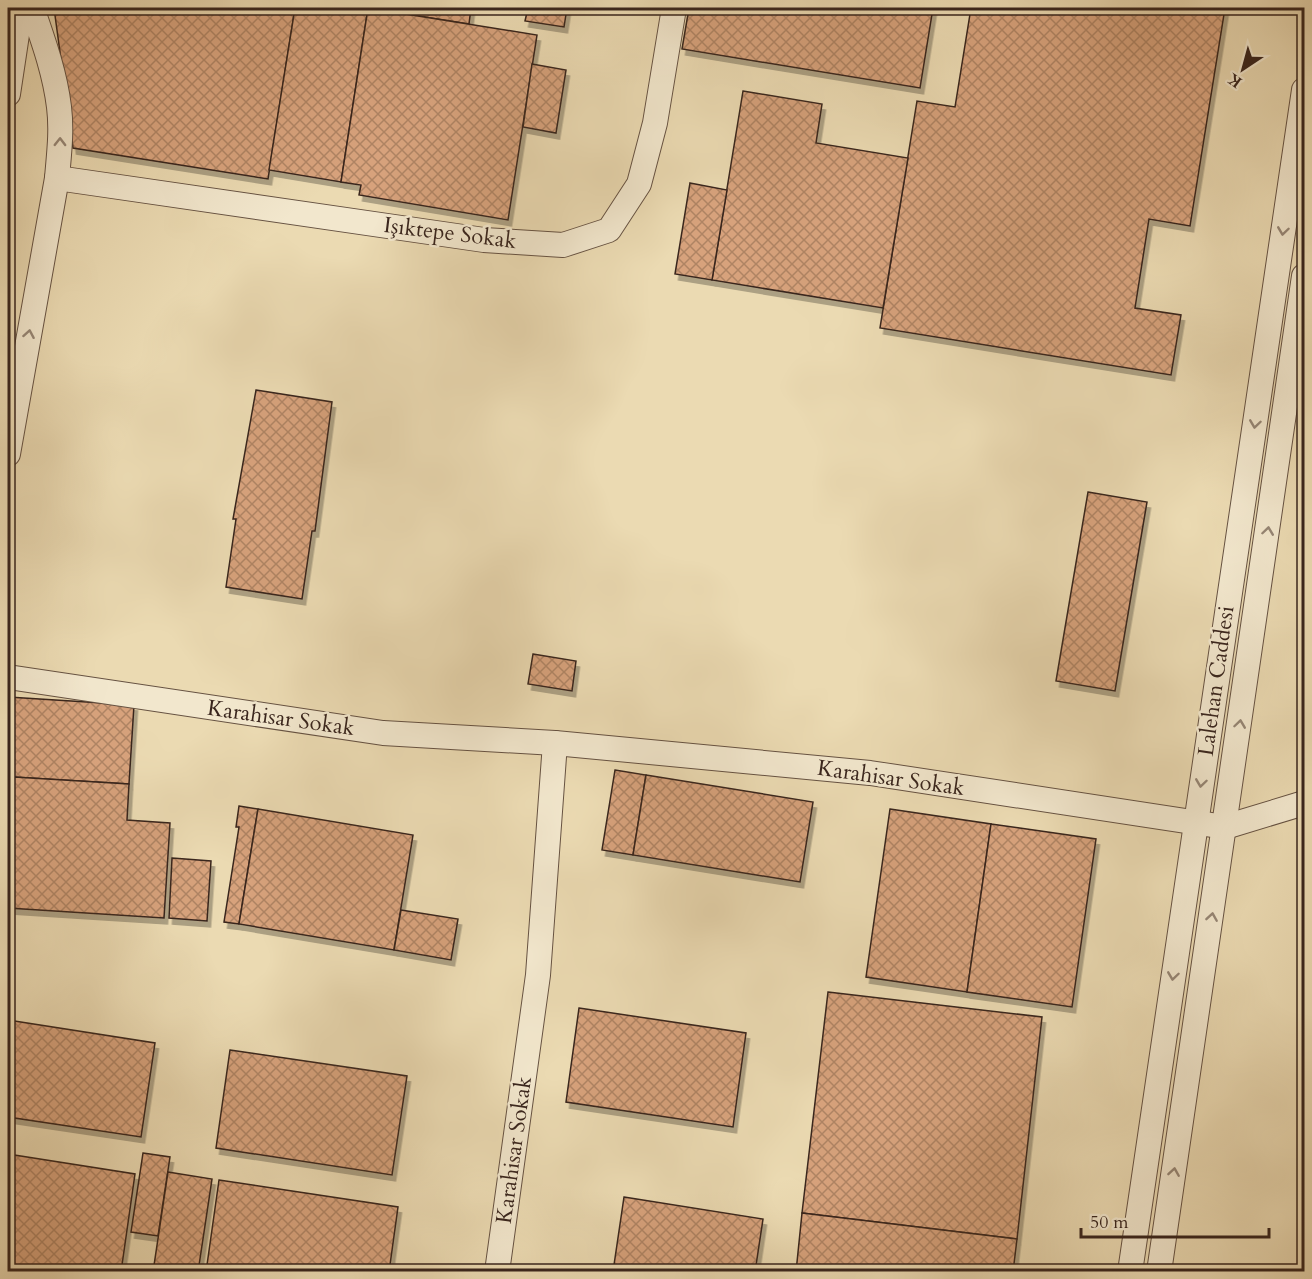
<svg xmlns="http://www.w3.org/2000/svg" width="1312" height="1279" font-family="Cardo,serif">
  <defs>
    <pattern id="building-cross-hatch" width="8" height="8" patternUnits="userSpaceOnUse" patternTransform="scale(1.5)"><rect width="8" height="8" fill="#d7a27b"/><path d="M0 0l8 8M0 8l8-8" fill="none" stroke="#af8464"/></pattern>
    <filter id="shadow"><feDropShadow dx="3.5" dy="6" stdDeviation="0" flood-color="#0004"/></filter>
  </defs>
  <rect width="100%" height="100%" fill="#ebdab2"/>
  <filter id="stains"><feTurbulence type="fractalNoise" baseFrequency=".00333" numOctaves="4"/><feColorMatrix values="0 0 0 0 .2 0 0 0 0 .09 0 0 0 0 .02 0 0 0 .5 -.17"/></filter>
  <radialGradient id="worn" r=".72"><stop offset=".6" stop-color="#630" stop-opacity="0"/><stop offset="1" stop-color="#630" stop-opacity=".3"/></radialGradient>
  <!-- building -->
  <g fill="url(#building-cross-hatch)" stroke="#39251d" stroke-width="1.5" filter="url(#shadow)">
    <polygon points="54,8 295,8 268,179 73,148"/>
    <polygon points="295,8 368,8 341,182 269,170"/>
    <polygon points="368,8 471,8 469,24"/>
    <polygon points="368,8 537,35 508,220 359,195 361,185 341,182"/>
    <polygon points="528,8 567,8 564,27 525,21"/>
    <polygon points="689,8 933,8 920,88 682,49"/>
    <polygon points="971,8 1225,8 1190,226 1149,219 1135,308 1181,315 1171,375 880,328 917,101 955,107"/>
    <polygon points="532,64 566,70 556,133 523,127"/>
    <polygon points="743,91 822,104 816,143 908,158 883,308 712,280"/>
    <polygon points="690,183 727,190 712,280 675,274"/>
    <polygon points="256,390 332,402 315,531 312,531 302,599 226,587 236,519 233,519"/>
    <polygon points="1088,492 1147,502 1115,691 1056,681"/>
    <polygon points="533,654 576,661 572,691 528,684"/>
    <polygon points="8,697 134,705 129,784 14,777 8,879"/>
    <polygon points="615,770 646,775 633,855 602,850"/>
    <polygon points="646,775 813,802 800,882 633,855"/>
    <polygon points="14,777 129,784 127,820 170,823 164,918 8,908"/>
    <polygon points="239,806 258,809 239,924 224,922 239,827 236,827"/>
    <polygon points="258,809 413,835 394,950 239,924"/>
    <polygon points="890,809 991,824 967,992 866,977"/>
    <polygon points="991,824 1096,839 1072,1007 967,992"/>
    <polygon points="172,858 211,861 207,921 169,918"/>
    <polygon points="401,910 458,919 451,960 394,950"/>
    <polygon points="828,992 1042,1017 1017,1239 802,1213"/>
    <polygon points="579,1008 746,1033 733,1127 566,1102"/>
    <polygon points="8,1020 155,1043 141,1137 8,1117"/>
    <polygon points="230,1050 407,1076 392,1175 216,1148"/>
    <polygon points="143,1153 170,1157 158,1236 131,1232"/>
    <polygon points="8,1154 135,1174 121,1272 8,1272"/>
    <polygon points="168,1172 212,1179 198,1272 153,1272"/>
    <polygon points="219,1180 398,1207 389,1272 206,1272"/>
    <polygon points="624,1197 763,1219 755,1272 657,1272 614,1265"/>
    <polygon points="802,1213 1017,1239 1013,1272 796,1272"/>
    <polygon points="614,1265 657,1272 613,1272"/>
  </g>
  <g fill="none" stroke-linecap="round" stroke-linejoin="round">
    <!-- minor casing -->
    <g stroke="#665242" stroke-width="26">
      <g id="minor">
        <polyline points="8,94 21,8"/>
        <polyline points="57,178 484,240 563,245 609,230 639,184 655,123 674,8"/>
        <path d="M 8,454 L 57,178 C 59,154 62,131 59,107 C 55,73 43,40 32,8"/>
        <polyline points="8,677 383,733 555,743 870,773 1225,827 1304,803"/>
        <polyline points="497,1272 538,975 555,743"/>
        <polyline points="1130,1272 1304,90"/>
        <polyline points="1159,1272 1304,276"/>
      </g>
    </g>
    <!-- minor -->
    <use href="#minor" stroke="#f2e7cd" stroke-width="24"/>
  </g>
  <!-- one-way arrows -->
  <defs><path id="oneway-chevron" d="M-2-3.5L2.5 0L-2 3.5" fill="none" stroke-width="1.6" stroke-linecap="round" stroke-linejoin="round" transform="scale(1.5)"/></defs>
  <g stroke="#968675">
    <use href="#oneway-chevron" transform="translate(60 142) rotate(-89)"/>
    <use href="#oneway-chevron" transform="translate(1283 231) rotate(98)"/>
    <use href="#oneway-chevron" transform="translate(29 334) rotate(-80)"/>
    <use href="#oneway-chevron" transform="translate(1255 424) rotate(98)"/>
    <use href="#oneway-chevron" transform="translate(1268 531) rotate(-82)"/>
    <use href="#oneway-chevron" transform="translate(1240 724) rotate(-82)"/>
    <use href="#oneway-chevron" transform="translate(1201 783) rotate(98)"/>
    <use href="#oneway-chevron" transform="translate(1212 917) rotate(-81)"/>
    <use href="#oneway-chevron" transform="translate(1173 976) rotate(98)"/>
    <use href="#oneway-chevron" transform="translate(1174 1172) rotate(-81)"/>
  </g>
  <g text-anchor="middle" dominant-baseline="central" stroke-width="5" stroke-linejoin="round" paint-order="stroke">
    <!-- street labels -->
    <g font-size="22" fill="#39251d" stroke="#f2e7cd">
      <text transform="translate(450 233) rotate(7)">Işıktepe Sokak</text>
      <text transform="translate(1216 681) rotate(-82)">Lalehan Caddesi</text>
      <text transform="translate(281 718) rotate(8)">Karahisar Sokak</text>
      <text transform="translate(891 778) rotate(8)">Karahisar Sokak</text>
      <text transform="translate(514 1150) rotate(-82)">Karahisar Sokak</text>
    </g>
  </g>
  <!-- margin -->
  <rect width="1312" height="1279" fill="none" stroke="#ebdab2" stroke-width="30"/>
  <rect x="9" y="9" width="1294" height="1261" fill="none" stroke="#39251d" stroke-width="3"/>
  <rect x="15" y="15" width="1282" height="1249" fill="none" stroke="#39251d" stroke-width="1.5"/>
  <!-- north arrow -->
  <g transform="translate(1243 69) rotate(216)" stroke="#f2e7cd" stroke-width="4.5" paint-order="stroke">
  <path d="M0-4.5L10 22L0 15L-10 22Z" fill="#39251d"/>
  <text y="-9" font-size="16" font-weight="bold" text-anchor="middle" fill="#39251d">K</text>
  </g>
  <!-- scale -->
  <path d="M1081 1228v9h188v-9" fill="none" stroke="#39251d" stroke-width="3"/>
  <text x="1090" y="1228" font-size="18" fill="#39251d" stroke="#f2e7cd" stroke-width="4.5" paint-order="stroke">50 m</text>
  <rect width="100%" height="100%" filter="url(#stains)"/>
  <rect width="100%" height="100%" fill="url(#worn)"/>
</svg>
